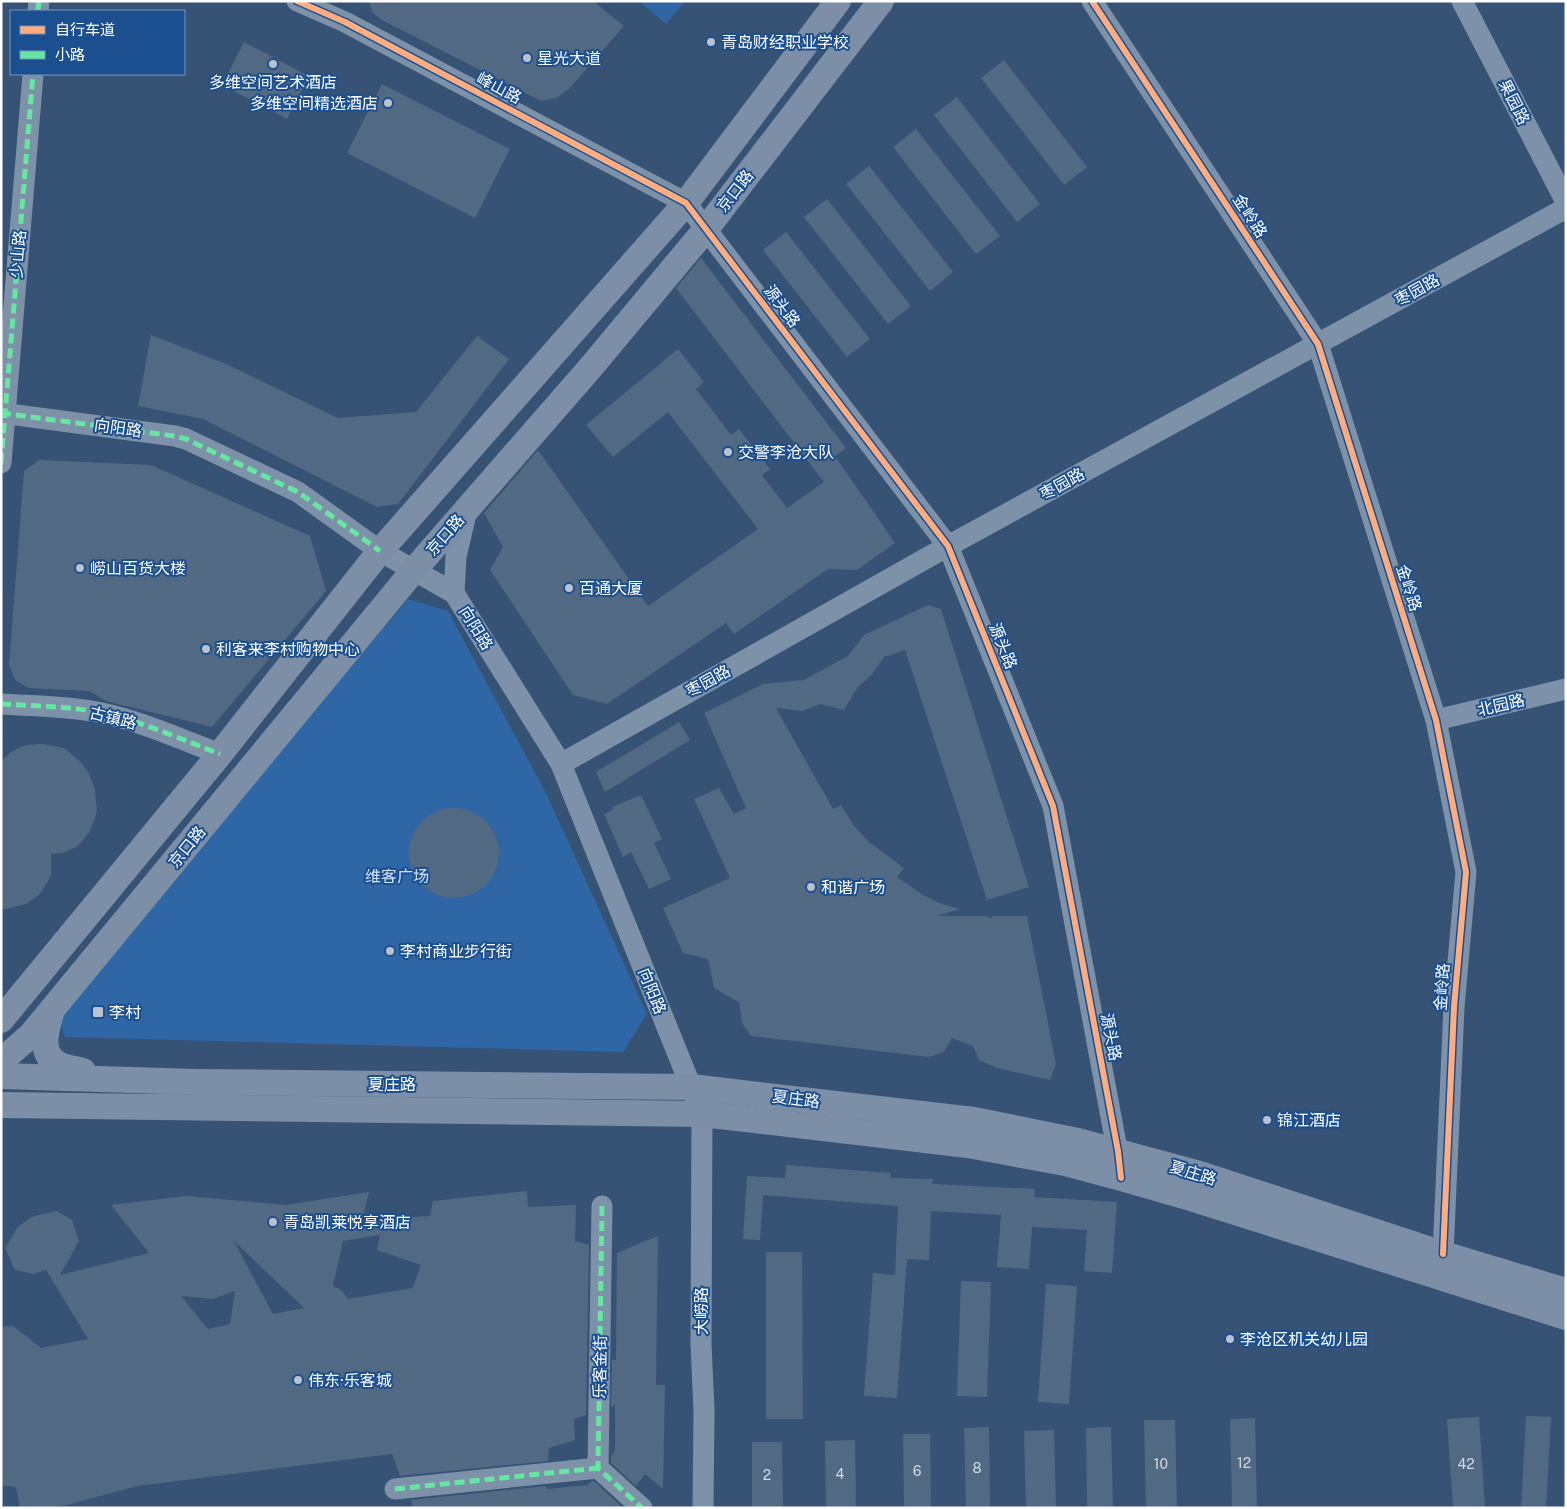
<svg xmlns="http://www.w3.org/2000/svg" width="1567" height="1509" font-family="'Public Sans','Noto Sans SC',sans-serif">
  <rect width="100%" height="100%" fill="#365274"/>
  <!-- green -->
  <g fill="#2f66a5">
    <polygon points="639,1 685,1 666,24"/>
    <polygon points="408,599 448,611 546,793 647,1014 623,1052 65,1037 56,1014"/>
  </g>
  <!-- building -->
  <g fill="#526984" fill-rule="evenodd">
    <polygon points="369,1 593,1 624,26 568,90 556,98 541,101 382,20 373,13"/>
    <polygon points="244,42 309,76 287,119 222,85"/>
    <polygon points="1004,60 1087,167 1064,185 981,78"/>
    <polygon points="382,84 510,149 475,218 347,153"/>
    <polygon points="957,97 1040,204 1017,222 934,115"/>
    <polygon points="916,129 1000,236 976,254 893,147"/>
    <polygon points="869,166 953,272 930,291 846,184"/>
    <polygon points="827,199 911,306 888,324 804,217"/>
    <polygon points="786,232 870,339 847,357 763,250"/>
    <polygon points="701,258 846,448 835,456 895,543 857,570 828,569 734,634 726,623 607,704 573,695 490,570 503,547 484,513 538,450 648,606 758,529 668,412 613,457 586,425 678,349 704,382 696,389 731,435 739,429 770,469 762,475 787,508 824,482 676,288"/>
    <polygon points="151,335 226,364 338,418 416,412 477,336 509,359 398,504 377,507 203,419 138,406"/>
    <polygon points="39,460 151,465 310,536 326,591 212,727 106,701 89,691 29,688 15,680 9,665 24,471"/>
    <polygon points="928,605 941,609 1029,887 987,900 905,650 884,657 872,674 857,688 844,710 820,704 802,711 776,708 833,809 841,805 854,826 869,842 904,868 897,877 923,895 942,904 960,909 937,916 984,916 992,918 992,916 1027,916 1056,1064 1050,1080 997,1068 979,1060 973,1046 952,1038 944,1052 929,1057 751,1036 742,1023 739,1002 714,988 708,959 683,953 663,908 730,878 694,799 719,788 734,814 746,808 704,713 763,684 804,680 848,656 864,635"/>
    <polygon points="679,722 690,740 605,792 596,772"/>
    <polygon points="43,744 64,748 81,762 89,774 95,789 97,812 90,831 78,846 63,853 51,854 51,876 40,894 26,904 1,910 1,761 11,752 25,745"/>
    <polygon points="641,795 662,839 654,843 671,879 649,889 631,852 623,857 604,814 614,809 612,807"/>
    <circle cx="454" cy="853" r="45"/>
    <polygon points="786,1165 891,1173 890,1178 933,1179 932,1184 1035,1189 1034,1197 1117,1202 1112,1273 1084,1271 1087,1230 1032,1227 1029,1269 997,1267 1001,1215 931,1211 929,1260 907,1259 897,1398 864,1396 873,1273 895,1275 898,1206 763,1195 760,1240 743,1239 747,1176 785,1178"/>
    <path d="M 527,1191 L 528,1207 L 576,1205 L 575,1241 L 589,1245 L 586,1415 L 574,1419 L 575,1440 L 549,1448 L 548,1461 L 400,1476 L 392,1454 L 137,1486 L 56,1508 L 20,1508 L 16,1487 L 1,1485 L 1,1327 L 13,1326 L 41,1348 L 88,1339 L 46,1270 L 33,1274 L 15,1270 L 5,1248 L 18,1227 L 31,1217 L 56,1211 L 72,1220 L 79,1241 L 60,1275 L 149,1253 L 111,1205 L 186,1196 L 286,1205 L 369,1192 L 362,1220 L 430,1216 L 433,1201 ZM 380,1235 L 377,1250 L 421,1265 L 413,1288 L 348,1299 L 341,1290 L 333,1286 L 343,1241 ZM 234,1241 L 304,1308 L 273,1314 ZM 235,1291 L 230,1324 L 208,1329 L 181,1296 L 213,1299 Z"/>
    <polygon points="658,1236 656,1385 665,1385 663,1489 645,1474 636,1486 611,1463 611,1456 615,1451 615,1405 611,1407 612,1360 616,1360 617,1253"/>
    <polygon points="766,1252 802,1252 803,1419 766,1419"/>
    <polygon points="961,1281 991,1282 987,1397 957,1396"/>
    <polygon points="1046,1284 1077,1286 1069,1404 1038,1402"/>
    <polygon points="1526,1416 1551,1417 1546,1508 1521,1508"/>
    <polygon points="1479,1417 1485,1508 1453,1508 1447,1419"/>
    <polygon points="1255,1418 1257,1508 1232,1508 1230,1419"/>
    <polygon points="1144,1420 1175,1420 1177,1508 1146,1508"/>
    <polygon points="989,1427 990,1508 966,1508 964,1428"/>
    <polygon points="1111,1427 1113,1508 1087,1508 1086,1428"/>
    <polygon points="1054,1430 1056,1508 1026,1508 1024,1431"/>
    <polygon points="903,1434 930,1434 931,1508 904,1508"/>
    <polygon points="855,1440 856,1508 826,1508 825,1441"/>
    <polygon points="752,1442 782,1442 783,1508 752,1508"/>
    <polygon points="592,1481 594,1481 621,1506 619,1508 413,1508 411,1500 546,1486 546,1489 588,1485"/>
  </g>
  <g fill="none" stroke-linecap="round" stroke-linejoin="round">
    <!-- minor -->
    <g stroke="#7d92a8" stroke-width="21">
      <polyline points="297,1 345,22 686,203 948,546 1053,806 1120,1165"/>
      <polyline points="1092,1 1318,344 1436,720 1466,872 1454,1007 1443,1254"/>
      <polyline points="1462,1 1566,202"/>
      <polyline points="38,11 39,1"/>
      <polyline points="1,413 175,436 186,439 298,492 380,551 454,593 561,764 702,1114 701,1344 704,1410 703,1508"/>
      <polyline points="1,463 33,74"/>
      <polyline points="454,593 456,557 467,509"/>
      <path d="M 1,704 C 33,706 65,706 97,712 C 139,720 180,739 220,754"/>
      <polyline points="1436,720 1566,689"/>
      <polyline points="561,764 948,546 1566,208"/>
      <polyline points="602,1206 598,1468 642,1508"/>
      <polyline points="395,1489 598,1468"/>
    </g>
    <!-- major -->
    <g stroke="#7d8ea7" stroke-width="26">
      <path d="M 51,1013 C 46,1030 38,1056 60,1065 C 67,1068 76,1069 83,1071"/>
      <polyline points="1,1020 220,754 380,551 686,203 838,1"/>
      <polyline points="1,1061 31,1035 414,570 591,367 706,229 881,1"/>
      <polyline points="1,1076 197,1082 691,1087 974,1120 1078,1141 1200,1174 1443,1254 1566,1291"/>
      <polyline points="1,1105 702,1114 968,1145 1065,1163 1121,1178 1191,1198 1566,1317"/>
    </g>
    <!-- quiet -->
    <g stroke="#66e7a1" stroke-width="5" stroke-dasharray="10 5" stroke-linecap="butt">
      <polyline points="38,11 39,1"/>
      <polyline points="1,413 175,436 186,439 298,492 380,551"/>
      <polyline points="1,463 33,74"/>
      <path d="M 1,704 C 33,706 65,706 97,712 C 139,720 180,739 220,754"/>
      <polyline points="602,1206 598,1468 642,1508"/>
      <polyline points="395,1489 598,1468"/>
    </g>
    <!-- cycleway casing -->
    <g stroke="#1b4f8f" stroke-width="9">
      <g id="cycleway">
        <polyline points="297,1 345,22 686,203 948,546 1053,806 1118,1151 1121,1178"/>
        <polyline points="1092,1 1318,344 1436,720 1466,872 1454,1007 1443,1254"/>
      </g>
    </g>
    <!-- cycleway -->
    <use href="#cycleway" stroke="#ffac80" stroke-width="6"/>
  </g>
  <!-- markers -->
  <g fill="#b9c2ce" stroke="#1b4f8f" stroke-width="2">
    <circle cx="711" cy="42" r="5"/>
    <circle cx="527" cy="58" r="5"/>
    <circle cx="273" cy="64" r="5"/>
    <circle cx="388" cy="103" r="5"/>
    <circle cx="728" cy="452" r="5"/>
    <circle cx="80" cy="568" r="5"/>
    <circle cx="569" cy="588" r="5"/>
    <circle cx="206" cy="649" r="5"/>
    <circle cx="811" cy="887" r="5"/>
    <circle cx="390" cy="951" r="5"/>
    <rect x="92" y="1006" width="12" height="12" rx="2.5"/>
    <circle cx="1267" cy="1120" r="5"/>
    <circle cx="273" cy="1222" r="5"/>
    <circle cx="1230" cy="1339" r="5"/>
    <circle cx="298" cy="1380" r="5"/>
  </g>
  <g text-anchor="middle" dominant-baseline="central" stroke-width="4" stroke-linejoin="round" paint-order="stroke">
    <!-- number labels -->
    <g font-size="14" fill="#d4dae0">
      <text x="1244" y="1463">12</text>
      <text x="1161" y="1464">10</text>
      <text x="1466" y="1464">42</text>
      <text x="977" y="1468">8</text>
      <text x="917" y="1471">6</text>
      <text x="840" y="1474">4</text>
      <text x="767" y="1475">2</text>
    </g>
    <!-- poi labels -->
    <g font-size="16" fill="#fff" stroke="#1b4f8f" text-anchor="start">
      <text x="721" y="42">青岛财经职业学校</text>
      <text x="537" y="58">星光大道</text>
      <text x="273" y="82" text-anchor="middle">多维空间艺术酒店</text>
      <text x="378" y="103" text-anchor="end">多维空间精选酒店</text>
      <text x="738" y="452">交警李沧大队</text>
      <text x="90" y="568">崂山百货大楼</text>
      <text x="579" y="588">百通大厦</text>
      <text x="216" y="649">利客来李村购物中心</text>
      <text x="821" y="887">和谐广场</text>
      <text x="400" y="951">李村商业步行街</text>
      <text x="109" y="1012">李村</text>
      <text x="1277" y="1120">锦江酒店</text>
      <text x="283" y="1222">青岛凯莱悦享酒店</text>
      <text x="1240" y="1339">李沧区机关幼儿园</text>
      <text x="308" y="1380">伟东·乐客城</text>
    </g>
    <!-- street labels -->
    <g font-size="16" fill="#fff" stroke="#1b4f8f">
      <text transform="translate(499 88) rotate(28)">峰山路</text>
      <text transform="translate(1514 102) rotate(63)">果园路</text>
      <text transform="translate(735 191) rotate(-52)">京口路</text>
      <text transform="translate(1250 216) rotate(57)">金岭路</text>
      <text transform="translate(18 254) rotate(-85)">少山路</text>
      <text transform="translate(1417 290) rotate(-29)">枣园路</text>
      <text transform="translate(782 306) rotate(53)">源头路</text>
      <text transform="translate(118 428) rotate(8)">向阳路</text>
      <text transform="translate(1062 484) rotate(-29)">枣园路</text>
      <text transform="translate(445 535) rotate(-49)">京口路</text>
      <text transform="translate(1409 588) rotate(72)">金岭路</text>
      <text transform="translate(476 628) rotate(58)">向阳路</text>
      <text transform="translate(1003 646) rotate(68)">源头路</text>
      <text transform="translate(708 681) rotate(-29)">枣园路</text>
      <text transform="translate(1501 705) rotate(-13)">北园路</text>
      <text transform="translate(113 718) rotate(14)">古镇路</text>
      <text transform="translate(187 847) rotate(-51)">京口路</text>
      <text transform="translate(1442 987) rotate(-86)">金岭路</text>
      <text transform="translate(652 991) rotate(68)">向阳路</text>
      <text transform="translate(1111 1037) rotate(79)">源头路</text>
      <text x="392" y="1084">夏庄路</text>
      <text transform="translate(796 1099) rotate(7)">夏庄路</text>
      <text transform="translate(1193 1173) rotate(17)">夏庄路</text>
      <text transform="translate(701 1311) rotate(-90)">大崂路</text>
      <text transform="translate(600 1367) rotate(-89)">乐客金街</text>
    </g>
    <!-- park labels -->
    <g font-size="16" fill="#cfe3fa" stroke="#1b4f8f">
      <text x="397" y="876">维客广场</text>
    </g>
  </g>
  <!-- border -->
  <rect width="1567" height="1509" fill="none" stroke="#ffffff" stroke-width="5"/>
  <!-- legend -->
  <rect x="10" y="10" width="175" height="65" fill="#1b4f8f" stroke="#7695bc"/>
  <rect x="20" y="26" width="25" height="8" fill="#ffac80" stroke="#7695bc"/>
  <text x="55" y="35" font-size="15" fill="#ffffff">自行车道</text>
  <rect x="20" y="51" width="25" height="8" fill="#66e7a1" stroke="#7695bc"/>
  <text x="55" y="60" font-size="15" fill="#ffffff">小路</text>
</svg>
